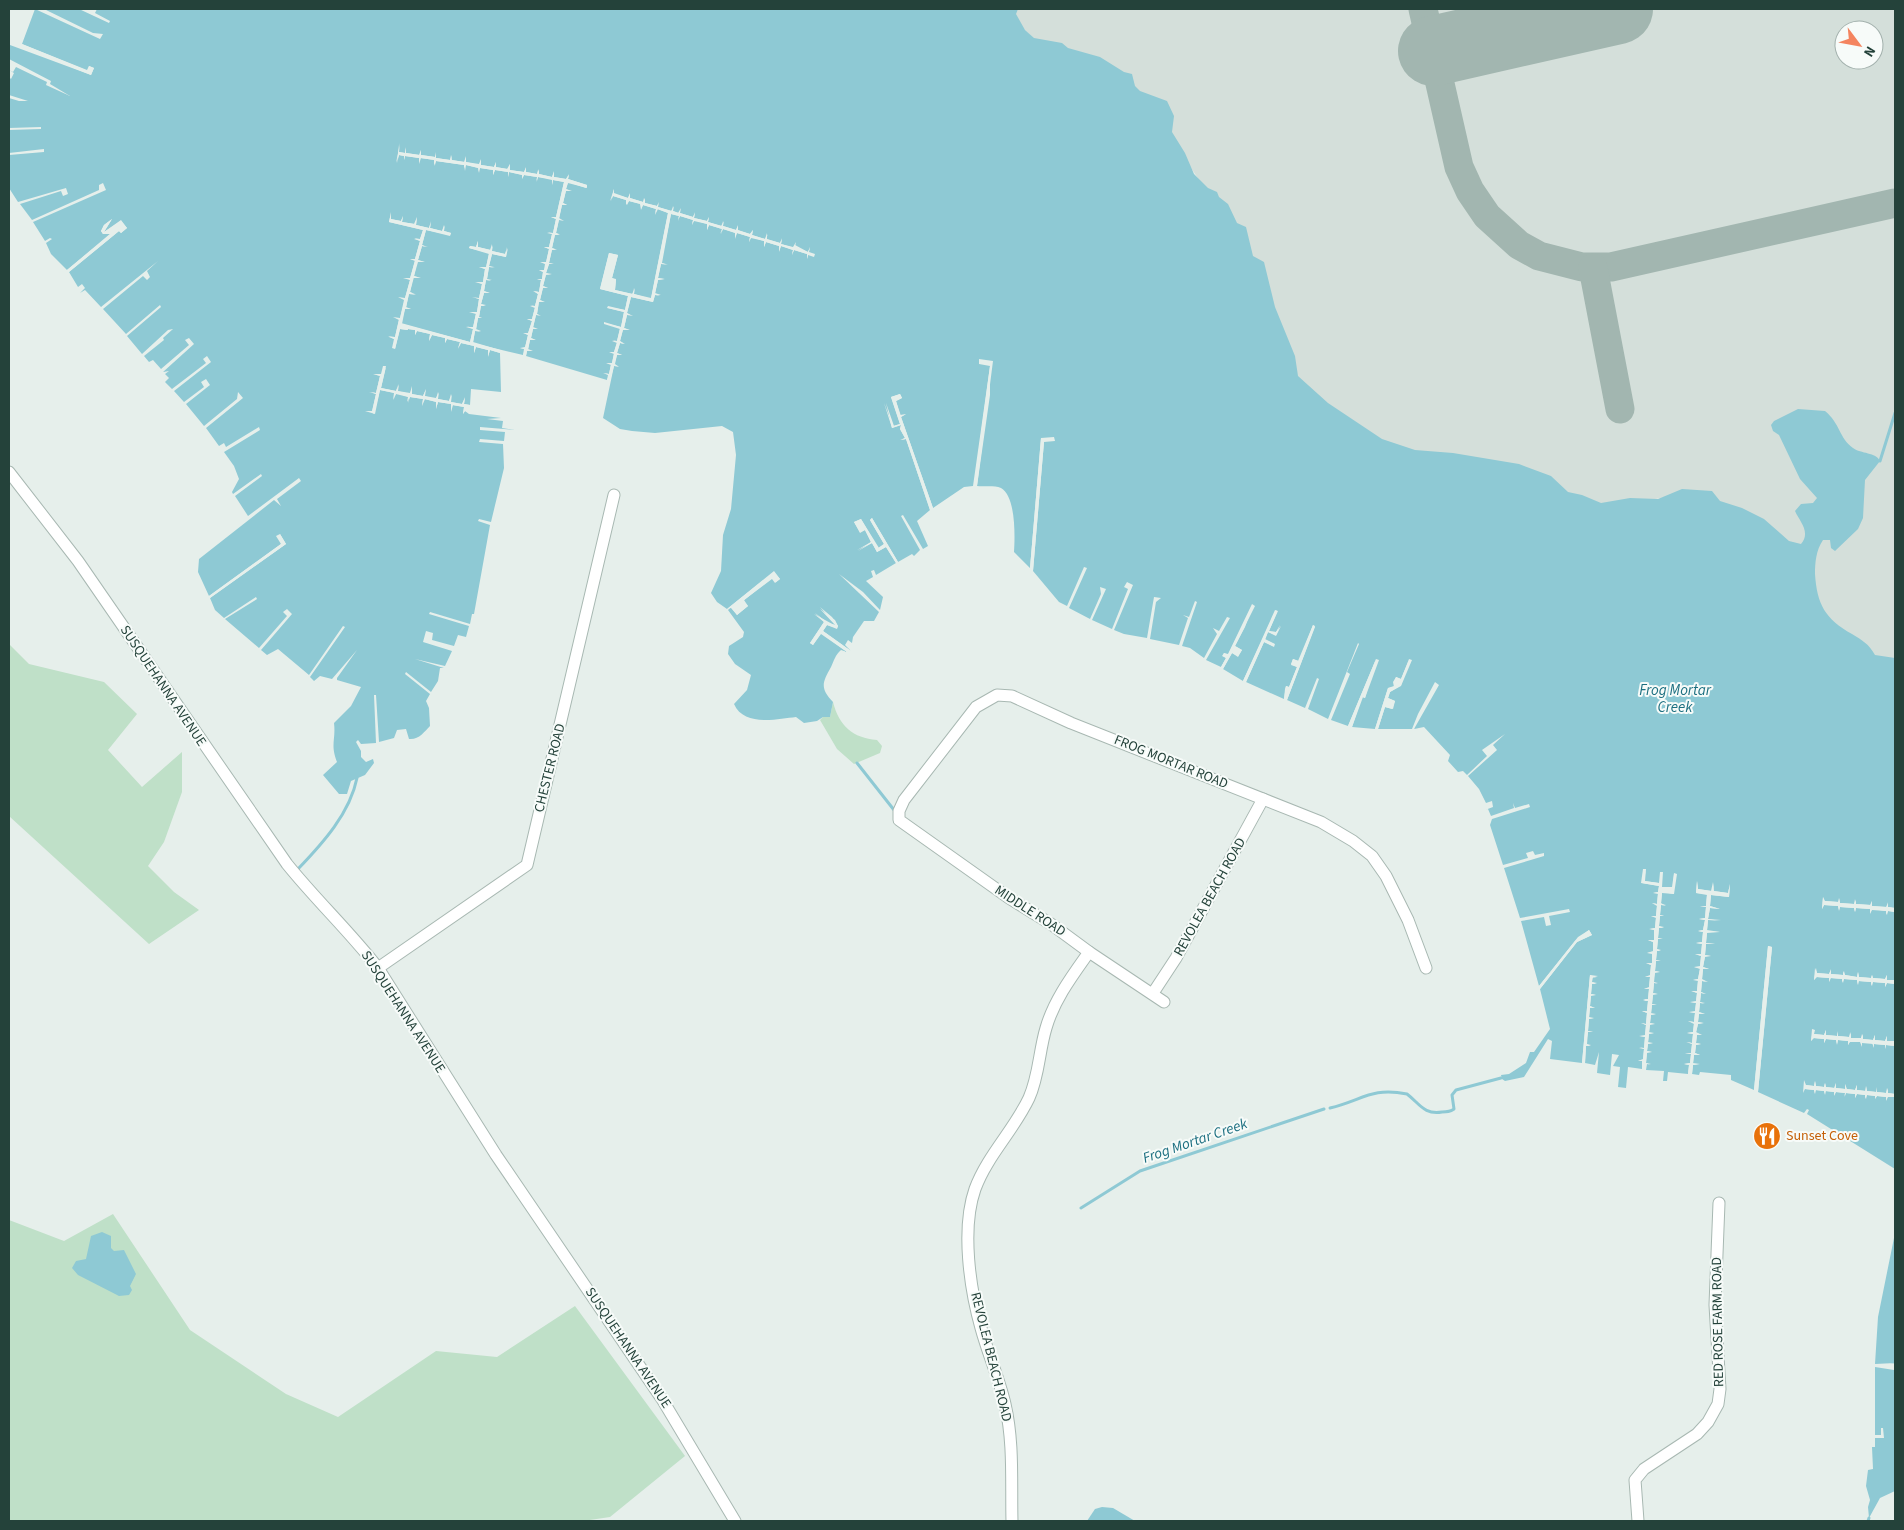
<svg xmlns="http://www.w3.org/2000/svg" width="1904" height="1530" font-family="'Source Sans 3',sans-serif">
  <rect width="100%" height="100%" fill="#e6efeb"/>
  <!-- built -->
  <path fill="#d4dfda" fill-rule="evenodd" d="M 1009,9 L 1895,9 L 1895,665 L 1864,656 L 1673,496 L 1600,508 L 1395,450 L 1293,384 L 1204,187 L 1174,143 L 1038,42 L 1016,22 ZM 1844,30 L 1874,30 L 1874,60 L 1844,60 Z"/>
  <!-- green -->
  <g fill="#bfe0c8">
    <polygon points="9,644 29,664 104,682 137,714 108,750 142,787 182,752 182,792 164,842 148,866 174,892 199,910 149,944 9,816"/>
    <path d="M 833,702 C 839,726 853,738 877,740 L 882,746 L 880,753 L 854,764 L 837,749 L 820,720 L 823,717 L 830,717 Z"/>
    <polygon points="113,1214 190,1330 286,1394 338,1417 436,1351 497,1357 575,1306 685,1456 610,1517 583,1521 9,1521 9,1220 64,1241"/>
  </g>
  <!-- water -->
  <g fill="#8ec9d4">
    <path d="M 35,9 L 100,39 L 103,34 L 93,33 L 44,9 L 79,9 L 109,23 L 110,21 L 95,13 L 97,9 L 1018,9 L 1016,14 L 1025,30 L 1034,38 L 1062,43 L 1068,48 L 1100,57 L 1124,72 L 1132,74 L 1135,86 L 1140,91 L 1167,101 L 1174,116 L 1172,132 L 1185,153 L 1194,174 L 1208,188 L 1217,192 L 1219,197 L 1228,204 L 1237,223 L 1246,227 L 1253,256 L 1264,262 L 1275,307 L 1295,356 L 1298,376 L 1328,403 L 1382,439 L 1415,450 L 1453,453 L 1519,464 L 1551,476 L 1568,492 L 1582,495 L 1601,503 L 1630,498 L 1658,499 L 1682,489 L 1712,491 L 1720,501 L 1742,508 L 1764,519 L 1789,541 L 1801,544 C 1811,532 1800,522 1795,511 L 1801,504 L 1813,503 L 1817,498 L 1800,479 L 1779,435 L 1773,431 L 1771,425 L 1774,421 L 1798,409 L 1825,411 C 1840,423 1839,438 1853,448 C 1861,454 1876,452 1880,461 L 1865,480 L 1863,518 L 1858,529 L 1835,551 L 1831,548 L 1830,540 L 1823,540 C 1816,550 1815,563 1815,574 C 1817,604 1825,619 1852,634 C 1862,640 1869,644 1875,655 L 1895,658 L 1895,908 L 1888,907 L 1887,902 L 1887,907 L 1872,906 L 1872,901 L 1871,905 L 1856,904 L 1856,900 L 1854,904 L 1840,903 L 1839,898 L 1839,902 L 1824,901 L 1823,897 L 1822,909 L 1824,905 L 1838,906 L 1839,910 L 1840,907 L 1854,908 L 1855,912 L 1856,908 L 1870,909 L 1870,913 L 1872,909 L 1886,911 L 1887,915 L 1888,911 L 1895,912 L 1895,980 L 1887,980 L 1887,975 L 1885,979 L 1873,978 L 1872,975 L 1871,978 L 1859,977 L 1858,972 L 1857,977 L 1845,975 L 1844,971 L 1843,975 L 1831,974 L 1831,970 L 1829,974 L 1817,973 L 1816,968 L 1814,980 L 1816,977 L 1829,978 L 1829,982 L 1830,978 L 1843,979 L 1843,983 L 1844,979 L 1857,980 L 1857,985 L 1858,981 L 1871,982 L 1871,986 L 1873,982 L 1885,983 L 1885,987 L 1887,983 L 1895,984 L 1895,1041 L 1887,1041 L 1887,1036 L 1885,1041 L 1875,1040 L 1875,1035 L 1873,1040 L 1863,1039 L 1862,1034 L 1861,1038 L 1850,1038 L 1849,1033 L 1849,1037 L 1838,1036 L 1838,1032 L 1837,1036 L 1826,1035 L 1826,1030 L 1824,1035 L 1814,1034 L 1813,1029 L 1811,1041 L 1813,1038 L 1824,1039 L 1824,1043 L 1826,1039 L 1836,1040 L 1837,1044 L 1838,1040 L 1848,1041 L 1848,1045 L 1850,1041 L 1861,1042 L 1862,1046 L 1862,1043 L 1873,1044 L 1873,1047 L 1874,1044 L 1885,1045 L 1886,1049 L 1886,1045 L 1895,1046 L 1895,1094 L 1888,1093 L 1887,1088 L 1886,1093 L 1867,1091 L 1866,1086 L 1866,1091 L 1857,1090 L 1857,1085 L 1855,1090 L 1846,1089 L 1845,1084 L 1845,1089 L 1836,1088 L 1836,1083 L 1835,1088 L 1826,1087 L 1825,1083 L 1824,1087 L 1816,1086 L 1815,1081 L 1814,1086 L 1805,1085 L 1805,1080 L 1805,1089 L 1814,1090 L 1815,1094 L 1815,1090 L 1824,1091 L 1825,1094 L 1825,1091 L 1834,1092 L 1834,1095 L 1836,1092 L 1845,1093 L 1845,1096 L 1846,1093 L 1855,1094 L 1855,1098 L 1857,1094 L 1865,1095 L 1866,1099 L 1867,1095 L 1876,1096 L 1875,1099 L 1877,1096 L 1886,1097 L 1886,1100 L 1887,1097 L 1895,1097 L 1895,1169 L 1807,1114 L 1809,1110 L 1807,1109 L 1804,1113 L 1758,1092 L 1772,947 L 1768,946 L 1754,1090 L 1731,1080 L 1731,1075 L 1700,1072 L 1699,1075 L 1692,1074 L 1693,1065 L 1699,1065 L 1693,1064 L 1694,1055 L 1700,1055 L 1695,1053 L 1696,1045 L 1701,1044 L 1696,1043 L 1697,1034 L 1702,1035 L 1696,1033 L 1698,1024 L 1703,1023 L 1698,1022 L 1699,1013 L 1705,1014 L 1699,1012 L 1700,1003 L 1705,1003 L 1700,1002 L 1701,993 L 1706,994 L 1701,992 L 1702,981 L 1707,982 L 1702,980 L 1703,969 L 1709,969 L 1703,967 L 1705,956 L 1711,956 L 1705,955 L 1706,944 L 1715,944 L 1706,943 L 1707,932 L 1720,932 L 1707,931 L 1708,920 L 1721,921 L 1708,919 L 1710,908 L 1720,909 L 1710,906 L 1711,895 L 1729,897 L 1730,884 L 1728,893 L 1713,891 L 1714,883 L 1712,891 L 1698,889 L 1697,881 L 1696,893 L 1707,894 L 1706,906 L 1700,906 L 1706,907 L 1705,918 L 1699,919 L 1705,920 L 1703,930 L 1698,931 L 1703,932 L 1702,942 L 1696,943 L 1702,944 L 1701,955 L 1695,954 L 1701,956 L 1700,967 L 1694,967 L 1700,968 L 1698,979 L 1693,980 L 1698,980 L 1697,991 L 1692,991 L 1697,993 L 1696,1002 L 1690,1002 L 1696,1003 L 1695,1012 L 1689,1012 L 1695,1013 L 1694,1022 L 1688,1021 L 1694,1023 L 1693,1032 L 1687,1033 L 1693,1034 L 1692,1043 L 1687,1042 L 1692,1044 L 1691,1053 L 1685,1053 L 1691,1054 L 1690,1063 L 1684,1064 L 1689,1065 L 1688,1074 L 1668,1072 L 1667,1081 L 1663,1081 L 1664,1071 L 1646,1070 L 1646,1064 L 1651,1064 L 1646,1063 L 1647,1052 L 1652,1052 L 1647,1051 L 1648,1044 L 1653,1043 L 1648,1043 L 1649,1034 L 1654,1033 L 1649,1033 L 1650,1024 L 1655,1024 L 1650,1023 L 1651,1015 L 1656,1014 L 1651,1014 L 1652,1005 L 1656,1005 L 1652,1004 L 1653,994 L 1657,994 L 1653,993 L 1654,983 L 1658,983 L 1653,982 L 1655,972 L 1660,972 L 1655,971 L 1656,961 L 1660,961 L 1656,960 L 1657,950 L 1661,950 L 1657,949 L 1658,939 L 1662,938 L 1658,938 L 1659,928 L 1664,927 L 1659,926 L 1660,916 L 1664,915 L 1660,915 L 1661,905 L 1666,905 L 1661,904 L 1662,892 L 1674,894 L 1674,874 L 1673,887 L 1662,887 L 1659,883 L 1644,881 L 1646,869 L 1642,883 L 1659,886 L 1658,892 L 1653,893 L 1658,893 L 1657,904 L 1652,903 L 1657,905 L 1656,916 L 1651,916 L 1656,917 L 1655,928 L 1650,929 L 1655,930 L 1654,940 L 1648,940 L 1653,942 L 1653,952 L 1647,953 L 1652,953 L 1652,964 L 1646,963 L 1651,965 L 1650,976 L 1645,977 L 1650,977 L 1649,988 L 1644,989 L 1649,989 L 1648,999 L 1643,1001 L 1648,1001 L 1647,1011 L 1642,1011 L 1647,1013 L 1646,1024 L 1641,1023 L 1646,1025 L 1645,1036 L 1640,1036 L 1645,1037 L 1644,1048 L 1639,1048 L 1644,1049 L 1643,1060 L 1638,1061 L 1643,1061 L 1642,1069 L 1628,1067 L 1626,1088 L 1618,1087 L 1620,1067 L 1613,1066 L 1619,1055 L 1612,1054 L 1610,1075 L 1597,1073 L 1599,1052 L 1595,1065 L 1585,1063 L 1586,1045 L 1591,1045 L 1586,1044 L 1588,1032 L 1593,1032 L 1588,1031 L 1589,1019 L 1594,1019 L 1589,1018 L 1590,1007 L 1595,1008 L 1590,1006 L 1591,995 L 1596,995 L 1591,994 L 1592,983 L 1597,983 L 1592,982 L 1593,977 L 1597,978 L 1590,975 L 1582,1063 L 1550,1059 L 1552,1041 L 1548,1039 L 1524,1077 L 1505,1081 L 1502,1079 L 1501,1075 L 1509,1074 L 1526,1063 L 1530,1052 L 1534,1052 L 1550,1029 L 1540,989 L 1577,942 L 1592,935 L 1589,930 L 1575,941 L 1539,986 L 1521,921 L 1544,917 L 1546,926 L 1551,925 L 1549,916 L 1570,912 L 1569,909 L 1520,918 L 1504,868 L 1544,856 L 1544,853 L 1535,855 L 1533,851 L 1526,853 L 1528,858 L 1503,865 L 1490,825 L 1492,819 L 1530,807 L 1529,804 L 1515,808 L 1513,803 L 1514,808 L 1491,816 L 1488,809 L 1485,810 L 1493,807 L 1492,801 L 1486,803 L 1479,789 L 1468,776 L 1497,750 L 1493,745 L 1505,734 L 1482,750 L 1487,756 L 1467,775 L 1463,771 L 1458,772 L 1448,761 L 1450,755 L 1424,727 L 1414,729 L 1439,685 L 1435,682 L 1418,714 L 1412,729 L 1378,729 L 1385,707 L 1392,709 L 1395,701 L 1388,698 L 1390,692 L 1401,685 L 1409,660 L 1401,679 L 1396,677 L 1394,686 L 1388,688 L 1375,729 L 1352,727 L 1363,697 L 1365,698 L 1376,659 L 1348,726 L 1331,720 L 1350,674 L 1347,672 L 1359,644 L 1358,643 L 1328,719 L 1308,709 L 1319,679 L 1317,678 L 1305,708 L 1287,700 L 1315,627 L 1313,625 L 1298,661 L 1293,659 L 1291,664 L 1297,667 L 1289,687 L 1286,686 L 1284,699 L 1246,682 L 1264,642 L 1273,646 L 1274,644 L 1265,640 L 1268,632 L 1276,635 L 1280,625 L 1276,632 L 1269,631 L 1277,612 L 1276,610 L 1243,681 L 1223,669 L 1232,653 L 1238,656 L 1242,650 L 1235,646 L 1245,627 L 1253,605 L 1228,655 L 1224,653 L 1223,656 L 1226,658 L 1221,667 L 1206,660 L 1230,618 L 1227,617 L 1219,631 L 1213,628 L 1217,634 L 1204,658 L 1190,648 L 1182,646 L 1197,602 L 1195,601 L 1189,617 L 1183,615 L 1188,618 L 1179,645 L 1150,639 L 1156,602 L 1161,598 L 1154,597 L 1147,638 L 1124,634 L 1114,630 L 1133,585 L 1127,582 L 1124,587 L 1128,589 L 1112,629 L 1092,620 L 1106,589 L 1100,587 L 1101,594 L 1090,619 L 1069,608 L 1087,568 L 1084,567 L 1067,606 L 1059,602 L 1033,571 L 1044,442 L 1041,438 L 1030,568 L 1014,552 C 1015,537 1016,496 1001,488 C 994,485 984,487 977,486 L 990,395 L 990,366 L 973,486 L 964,487 L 933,508 L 901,417 L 906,414 L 901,416 L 896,401 L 902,398 L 900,394 L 891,397 L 900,424 L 894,426 L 886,403 L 892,428 L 901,425 L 900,429 L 905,438 L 901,440 L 906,439 L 930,510 L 917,521 L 928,546 L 923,549 L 903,515 L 901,516 L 920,550 L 914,556 L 912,554 L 898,562 L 872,518 L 870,520 L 884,544 L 879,548 L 861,519 L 854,522 L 860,532 L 865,530 L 871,542 L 858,551 L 872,543 L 877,552 L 886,547 L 896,563 L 876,575 L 874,570 L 871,571 L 873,577 L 866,581 L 883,597 L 880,610 L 863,592 L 839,574 L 879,612 L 874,621 L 864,621 L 853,637 L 852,643 L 848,640 L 845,645 L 851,651 L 823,631 L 827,625 L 837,628 L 838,626 L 835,620 L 820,609 L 836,626 L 814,614 L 824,622 L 810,643 L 813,645 L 821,633 L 847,652 L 841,650 C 835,655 834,661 831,667 C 822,683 820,688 833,702 L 830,717 L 823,717 L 817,721 L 804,723 L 796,717 C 777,719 744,727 734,704 L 747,690 L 751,675 L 735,664 L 728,654 L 729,646 L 743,637 L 744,632 L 728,610 L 731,607 L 737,615 L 748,606 L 743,601 L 772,578 L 776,582 L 780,579 L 774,572 L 727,609 L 717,602 L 711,593 L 721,571 L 723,535 L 731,509 L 736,455 L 733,432 L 722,426 L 655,433 L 632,431 L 620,429 L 603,418 L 614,366 L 618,366 L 614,365 L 617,355 L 622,355 L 617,353 L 620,343 L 624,344 L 620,341 L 623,329 L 629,330 L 624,328 L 627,315 L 630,315 L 627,313 L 631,297 L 653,302 L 655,295 L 660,296 L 655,294 L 658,280 L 664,279 L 658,278 L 661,264 L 666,264 L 661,263 L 671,214 L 679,216 L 678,219 L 680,216 L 693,220 L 692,225 L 694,220 L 707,224 L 707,230 L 709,225 L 722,229 L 721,234 L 723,229 L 736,233 L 735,237 L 737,233 L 750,237 L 749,242 L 751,237 L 764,241 L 764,247 L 766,242 L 779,246 L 779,251 L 781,246 L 793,250 L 792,255 L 794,250 L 807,254 L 807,259 L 810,247 L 808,252 L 795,245 L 794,248 L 781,244 L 782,238 L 780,243 L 766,239 L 768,234 L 765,239 L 752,235 L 753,230 L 750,234 L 737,230 L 738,226 L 736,230 L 723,226 L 723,221 L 722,226 L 708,222 L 709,217 L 707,221 L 694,218 L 695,213 L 693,217 L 680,213 L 680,211 L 679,213 L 673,211 L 673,206 L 672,211 L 658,207 L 658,204 L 657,206 L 645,203 L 644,198 L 643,202 L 630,198 L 630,194 L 628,198 L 614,193 L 614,189 L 610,201 L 613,196 L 626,200 L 626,205 L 629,201 L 641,204 L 641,209 L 643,205 L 656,209 L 655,214 L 657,209 L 668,213 L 651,299 L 634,294 L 634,288 L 633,294 L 615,290 L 616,280 L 612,278 L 618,255 L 609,253 L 600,289 L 628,296 L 625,310 L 608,307 L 608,308 L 624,312 L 621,327 L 604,323 L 620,328 L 617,341 L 612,340 L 617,342 L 614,352 L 610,352 L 614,353 L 612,363 L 607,363 L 611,364 L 609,374 L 604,373 L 609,375 L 607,380 L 526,356 L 527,351 L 532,351 L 528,350 L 530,340 L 535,340 L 531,338 L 533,329 L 536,329 L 533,328 L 536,315 L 539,315 L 537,314 L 539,301 L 544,302 L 540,300 L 543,287 L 548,288 L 543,286 L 546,274 L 551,275 L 546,273 L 549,264 L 553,264 L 549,263 L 552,249 L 555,249 L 552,248 L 555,234 L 559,234 L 556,233 L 559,219 L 564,220 L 559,219 L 562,205 L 567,205 L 563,203 L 566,190 L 570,191 L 566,189 L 568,182 L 586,188 L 587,185 L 568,179 L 569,175 L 566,179 L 554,177 L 554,172 L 552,177 L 539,174 L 538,170 L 537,174 L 526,172 L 526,168 L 524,172 L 509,170 L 510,164 L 508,169 L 495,167 L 496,162 L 494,167 L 481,165 L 481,160 L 479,165 L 466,162 L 466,158 L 465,162 L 451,160 L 452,155 L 450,160 L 436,158 L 436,155 L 435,157 L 421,155 L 421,150 L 420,155 L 406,153 L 406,148 L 405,153 L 399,152 L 399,145 L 397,163 L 399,155 L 404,156 L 405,160 L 405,156 L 419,158 L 419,161 L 420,158 L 435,160 L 435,165 L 436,161 L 464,165 L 464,168 L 466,165 L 479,168 L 478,172 L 480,168 L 493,170 L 493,175 L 495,170 L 508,172 L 508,177 L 509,172 L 523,175 L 522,179 L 524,175 L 537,177 L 537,181 L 538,177 L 552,180 L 552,185 L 553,180 L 564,182 L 556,217 L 551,217 L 556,219 L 553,233 L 547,232 L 552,234 L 549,247 L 544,247 L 549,249 L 546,263 L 541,262 L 546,264 L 544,271 L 539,270 L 543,272 L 542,279 L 537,279 L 541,280 L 539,292 L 534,291 L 538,294 L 535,306 L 530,305 L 535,307 L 532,319 L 527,319 L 532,321 L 528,334 L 524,333 L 528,335 L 525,348 L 520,348 L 525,349 L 523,355 L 473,343 L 475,331 L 481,332 L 476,330 L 478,318 L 482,317 L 479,317 L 481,305 L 486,305 L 481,304 L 484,293 L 489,293 L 484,291 L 486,280 L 491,281 L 487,279 L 489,267 L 494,267 L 489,266 L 492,254 L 506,257 L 507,247 L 505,254 L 492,251 L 493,245 L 491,250 L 478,247 L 478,241 L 476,247 L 470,246 L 469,248 L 489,253 L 486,268 L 479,267 L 485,269 L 483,282 L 477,282 L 482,284 L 479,298 L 476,298 L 479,299 L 477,312 L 473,312 L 476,313 L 473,328 L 466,326 L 473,329 L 470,342 L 401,323 L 405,309 L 411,309 L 406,308 L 409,293 L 415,294 L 410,292 L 414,277 L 420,278 L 414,276 L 418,262 L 424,262 L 418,260 L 422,246 L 426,247 L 422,245 L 426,230 L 450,235 L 451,233 L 444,231 L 444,225 L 442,231 L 430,228 L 431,222 L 429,228 L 416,225 L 417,217 L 415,224 L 402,222 L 403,216 L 401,221 L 390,219 L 391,213 L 389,222 L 423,230 L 420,239 L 414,238 L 420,241 L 415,259 L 410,259 L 415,260 L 410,279 L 407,278 L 410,280 L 405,298 L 401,298 L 405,299 L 400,318 L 396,318 L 399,319 L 395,337 L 389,337 L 394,339 L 395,349 L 400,329 L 407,330 L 408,329 L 415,330 L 415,335 L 417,331 L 430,334 L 429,341 L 432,335 L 445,338 L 445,343 L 447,339 L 460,342 L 458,348 L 461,343 L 474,346 L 474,353 L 476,347 L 488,350 L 488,356 L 490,350 L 500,353 L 501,392 L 471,389 L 470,405 L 464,404 L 465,398 L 462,404 L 451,402 L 452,394 L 449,401 L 438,399 L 438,392 L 436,399 L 424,396 L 426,389 L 423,396 L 411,394 L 412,388 L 410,394 L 397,391 L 398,385 L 396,391 L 381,388 L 386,367 L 381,375 L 374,374 L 380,376 L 376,393 L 371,392 L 376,394 L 372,412 L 374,414 L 380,390 L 395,393 L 394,399 L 396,393 L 409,397 L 408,403 L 410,397 L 423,399 L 422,406 L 424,399 L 437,402 L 436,409 L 438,402 L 451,404 L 451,411 L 452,405 L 464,407 L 463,414 L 465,411 L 469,414 L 501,418 L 487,419 L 503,421 L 502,428 L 515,430 L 480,427 L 480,430 L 505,432 L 504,441 L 480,439 L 479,442 L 503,444 L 504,468 L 491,522 L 479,519 L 478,521 L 490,525 L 474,614 L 472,614 L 470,624 L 430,612 L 429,614 L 469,626 L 466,637 L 458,635 L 454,646 L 432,640 L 433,633 L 426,631 L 423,642 L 452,651 L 445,666 L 415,659 L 444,668 L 440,668 L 438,681 L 431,692 L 406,672 L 405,674 L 430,694 L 426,701 L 429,708 L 430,726 C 424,732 419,740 409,739 L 406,729 L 397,730 L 394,738 L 379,742 L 376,695 L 374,695 L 376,743 L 361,744 L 358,740 L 356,742 L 361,751 L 361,757 L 366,762 L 373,759 L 374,763 L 365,775 L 351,781 L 347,794 L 339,794 L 323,775 L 337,762 C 330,744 336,740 334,723 L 351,706 L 361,687 L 337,680 L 337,678 L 357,650 L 332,679 L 320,676 L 314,681 L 310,677 L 345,627 L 343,626 L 309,675 L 278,649 L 267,655 L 261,650 L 292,614 L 287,609 L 283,612 L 287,616 L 259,648 L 225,619 L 257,599 L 256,597 L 224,618 L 215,610 L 210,598 L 286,544 L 280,534 L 281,544 L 209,596 L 198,572 L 199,559 L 274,500 L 281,506 L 277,499 L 301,481 L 299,478 L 248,516 L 235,496 L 262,476 L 261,474 L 233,494 L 232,492 L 239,479 L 234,466 L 224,452 L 260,430 L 259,427 L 226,447 L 224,443 L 219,446 L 206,428 L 243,398 L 238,392 L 237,399 L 204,426 L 186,404 L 210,385 L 206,379 L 201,382 L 204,387 L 184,402 L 174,391 L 211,362 L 207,356 L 203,359 L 206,363 L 172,389 L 165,382 L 169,378 L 165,374 L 169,371 L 163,372 L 194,344 L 189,338 L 185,340 L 189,345 L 161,369 L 153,360 L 149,362 L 144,356 L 164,340 L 163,338 L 173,329 L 168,330 L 142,354 L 127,336 L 161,307 L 160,305 L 126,334 L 103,309 L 143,276 L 147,280 L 150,277 L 147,271 L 158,261 L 101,307 L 85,290 L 80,293 L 85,288 L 82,284 L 78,287 L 69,272 L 119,231 L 121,233 L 127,228 L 121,221 L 104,232 L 112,219 L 104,225 L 101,231 L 103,234 L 111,233 L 67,270 L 51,254 L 46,243 L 52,239 L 50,238 L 45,241 L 33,222 L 106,190 L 103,183 L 99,185 L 99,190 L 32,220 L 20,204 L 61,191 L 63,196 L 68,194 L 66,188 L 18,202 L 9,188 L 9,155 L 44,152 L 44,149 L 9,153 L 9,130 L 41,129 L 41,127 L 9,128 L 9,98 L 19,101 L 28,101 L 9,95 L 9,77 L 11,79 L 14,73 L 9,70 L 13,72 L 16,67 L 47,82 L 46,85 L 70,96 L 50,84 L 51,81 L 9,59 L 10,45 L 91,75 L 94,68 L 89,66 L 88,71 L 22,44 Z"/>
    <polygon points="102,1232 111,1236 111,1248 114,1251 124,1250 136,1274 130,1286 132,1290 129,1295 119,1296 78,1275 72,1268 76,1261 86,1259 91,1236"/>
    <polygon points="1895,1233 1895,1491 1880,1498 1869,1518 1868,1507 1870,1500 1866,1486 1868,1470 1873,1469 1872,1447 1875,1447 1875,1438 1884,1438 1883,1428 1881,1428 1881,1435 1875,1435 1875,1367 1894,1370 1895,1363 1875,1364 1878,1317"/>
    <polygon points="1102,1507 1113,1508 1135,1521 1087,1521 1095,1509"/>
  </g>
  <!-- pier -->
  <g fill="#e6efeb">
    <polygon points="22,44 87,70 89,66 94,68 91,75 21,47"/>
    <polygon points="400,143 399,152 405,153 406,147 406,153 419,155 421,150 421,155 435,157 436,152 436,158 450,160 451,155 452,160 464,162 466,156 466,162 479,164 481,159 481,165 494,167 496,162 496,167 507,169 510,164 510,170 524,172 526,167 526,172 537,174 539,169 539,174 552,177 554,171 554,177 566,179 569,174 568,179 587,185 587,188 568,183 566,189 572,191 566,191 563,203 567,205 562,205 559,218 564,221 559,220 556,233 560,235 555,235 552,248 557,250 552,250 549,263 554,264 549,264 546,273 552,274 546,275 543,286 548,288 543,288 540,300 545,302 539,302 537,314 541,316 536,315 533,327 538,329 533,329 531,338 536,340 530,340 528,349 533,351 527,351 526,356 523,355 524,349 520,348 525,347 528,335 523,333 528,333 532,321 527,319 532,319 535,308 530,306 535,306 538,294 533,291 539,292 541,280 537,279 542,279 543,272 539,270 544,270 545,264 540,262 546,262 549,249 544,247 549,247 552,234 547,233 553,233 556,219 551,217 556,217 564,182 553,180 552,185 552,179 538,177 536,182 537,177 524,175 522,179 522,175 509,172 508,177 508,172 495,170 493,175 493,170 480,168 479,173 478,168 466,165 465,171 464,165 436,161 434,166 434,160 421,158 419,164 419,158 405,156 404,160 404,156 399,155 396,163"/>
    <polygon points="614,189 614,194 628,198 630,193 630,198 643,202 645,198 645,203 657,206 659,202 658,207 671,211 674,206 673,211 678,213 681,208 680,213 693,217 695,212 694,218 707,221 709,217 708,222 721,226 724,221 723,226 736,230 738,225 738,230 750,234 753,230 752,235 765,239 767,233 767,239 780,243 782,239 781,244 793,247 796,242 795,247 808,252 810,247 809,252 815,254 814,257 808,255 807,259 807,254 794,250 792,255 793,250 781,246 779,252 779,246 766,242 764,247 764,241 751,238 749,242 750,237 737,233 735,239 735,233 723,229 720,234 722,229 709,225 707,230 707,224 694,221 692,225 693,220 680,216 678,221 679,216 671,214 662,263 668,265 661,264 658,278 665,279 658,280 655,293 661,295 655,295 653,302 631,297 627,313 633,316 627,315 624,328 630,330 623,330 620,341 625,344 620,343 617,353 622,355 617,355 615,364 619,367 614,366 610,381 607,380 608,375 603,373 609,374 611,365 606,363 612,363 614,354 609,352 614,352 617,343 612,341 617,341 620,329 604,324 604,322 621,327 624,312 607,308 608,306 625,310 628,296 600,289 609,253 618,255 612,278 616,279 615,290 632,294 635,288 634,294 651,298 668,213 658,209 655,215 656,209 643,205 641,210 640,204 629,201 627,205 626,200 613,196 611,201"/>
    <polygon points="391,212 391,219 401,221 403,216 402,222 414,224 417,217 416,225 429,228 431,221 430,228 442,231 445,225 444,231 451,233 450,236 426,230 422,245 428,247 422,246 418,260 425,262 417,262 414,276 421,278 413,278 410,292 416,295 409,294 406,307 411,309 405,309 402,324 470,342 473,329 466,327 473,327 476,314 469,312 477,312 479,299 472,297 479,298 482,284 475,282 483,282 485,269 479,267 486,267 489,254 469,248 470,246 476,247 478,241 478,247 490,250 492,244 492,251 505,254 508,248 506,257 492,254 489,266 495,268 489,267 487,279 492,280 486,280 484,291 490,293 484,293 481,304 486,306 481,306 479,317 482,318 478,318 476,329 481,331 475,331 473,342 500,350 500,353 490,350 488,357 488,350 476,347 474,353 474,346 461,343 458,349 460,342 447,339 445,343 445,338 432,335 429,341 430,334 417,331 415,335 415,330 408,329 408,330 400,329 395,349 392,348 394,339 388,336 395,337 399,320 393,317 400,318 404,300 398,297 405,298 410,280 403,278 410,278 415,261 410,259 415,259 420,241 414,239 420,239 423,230 389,222"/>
    <polygon points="112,219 104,232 121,220 127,228 121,233 119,231 69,272 67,270 111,234 103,234 101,231 104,225"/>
    <polygon points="979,359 993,361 977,486 974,486 990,366 979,364"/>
    <polygon points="383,366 386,366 381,388 396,391 399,384 398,391 410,393 412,386 412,394 423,396 426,389 425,396 436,398 439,392 438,399 449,401 451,394 451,402 462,404 465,397 464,404 470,405 466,409 469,410 469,412 465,411 463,414 464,407 453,405 451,412 451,404 438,402 436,409 436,402 425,399 422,406 423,399 410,397 407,402 408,397 396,394 393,400 394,393 380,390 375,414 365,411 372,411 376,394 369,392 376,393 380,376 373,374 381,374"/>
    <polygon points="900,394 902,398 896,401 900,415 906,414 901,417 933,508 930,510 906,439 900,440 905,438 900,429 901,425 892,428 884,403 893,426 900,424 891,397"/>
    <polygon points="1054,437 1055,441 1044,442 1033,571 1030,568 1041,438"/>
    <polygon points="872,518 898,562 896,563 886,547 877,552 872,543 857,550 871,542 865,530 860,533 854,522 861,519 878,548 884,544 870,520"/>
    <polygon points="280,534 286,544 210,598 209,596 281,544 276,536"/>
    <polygon points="774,571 780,579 775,583 772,579 744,600 748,606 737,615 731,608 727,609"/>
    <polygon points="1252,604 1255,606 1235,646 1242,650 1238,657 1232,653 1223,669 1221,667 1226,658 1222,656 1224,653 1228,654"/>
    <polygon points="820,607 832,617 838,626 837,629 827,625 823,631 851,651 847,652 821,634 813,645 810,643 824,622 815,613 828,623 836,625"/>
    <polygon points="1275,610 1278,611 1269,631 1276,632 1281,626 1276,636 1268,632 1265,639 1275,644 1274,647 1264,642 1246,682 1243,681"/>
    <polygon points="1313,625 1315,626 1287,700 1284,699 1285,689 1286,686 1289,687 1297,667 1291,665 1293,659 1299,661"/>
    <polygon points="1376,659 1379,660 1365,698 1362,697 1352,727 1348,726"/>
    <polygon points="1409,659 1412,660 1401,686 1390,692 1388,698 1395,701 1393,709 1385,707 1378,729 1375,729 1388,688 1394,687 1393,682 1396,677 1401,679"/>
    <polygon points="1643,869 1646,869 1645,881 1659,883 1660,872 1663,872 1662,887 1672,887 1674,873 1677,874 1674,894 1662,893 1661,903 1666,906 1661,905 1660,915 1664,916 1660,916 1659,926 1664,928 1659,928 1658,938 1663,938 1658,939 1657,949 1661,951 1657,951 1656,960 1661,961 1656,961 1655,971 1660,972 1655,973 1654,982 1658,984 1654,983 1653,993 1658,994 1653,995 1652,1004 1657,1005 1652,1005 1651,1013 1656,1014 1651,1015 1650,1023 1655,1024 1650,1025 1649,1032 1654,1033 1649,1034 1648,1042 1653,1043 1648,1044 1647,1051 1652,1052 1647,1053 1646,1063 1651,1065 1647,1064 1646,1070 1642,1069 1642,1061 1638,1061 1643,1059 1644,1049 1639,1047 1644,1048 1645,1037 1639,1036 1645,1035 1646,1025 1641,1023 1646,1024 1647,1013 1642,1011 1647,1011 1648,1001 1643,999 1648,999 1649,989 1644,989 1649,987 1650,977 1645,977 1650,975 1651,965 1646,963 1652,963 1652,954 1647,953 1653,951 1653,942 1648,940 1654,940 1654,930 1649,929 1655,928 1656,918 1651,916 1656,916 1657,906 1652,903 1657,904 1658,894 1653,893 1658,892 1659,886 1641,883"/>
    <polygon points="1697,881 1698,889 1711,891 1713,882 1714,891 1728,893 1730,884 1729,897 1711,895 1710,906 1720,909 1710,908 1708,919 1721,920 1708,920 1707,930 1720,932 1707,933 1706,943 1715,944 1706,944 1705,955 1711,956 1705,957 1703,967 1709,969 1703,969 1702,979 1708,982 1702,981 1701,992 1706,994 1701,993 1700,1002 1705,1004 1700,1003 1699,1012 1705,1014 1699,1014 1698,1022 1704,1023 1698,1024 1696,1032 1702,1035 1697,1035 1696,1043 1701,1044 1696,1045 1695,1053 1700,1055 1694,1055 1693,1063 1700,1064 1693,1065 1692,1074 1688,1074 1689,1065 1684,1064 1690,1063 1691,1054 1685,1053 1691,1053 1692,1044 1686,1042 1692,1043 1693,1034 1687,1033 1693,1032 1694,1024 1688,1021 1694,1022 1695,1013 1689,1012 1695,1011 1696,1003 1690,1002 1696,1001 1697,993 1691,991 1697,991 1698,981 1693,980 1698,979 1700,969 1694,967 1700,966 1701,956 1695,954 1701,954 1702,944 1696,943 1702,942 1703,932 1698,931 1703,930 1705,920 1699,919 1705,918 1706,907 1700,906 1706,906 1707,895 1696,893"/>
    <polygon points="1823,897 1825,901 1838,902 1839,898 1840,903 1854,904 1855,899 1856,904 1870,905 1872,901 1872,906 1886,907 1888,903 1888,907 1895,908 1895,912 1888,911 1886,915 1886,911 1872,910 1870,914 1870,909 1856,908 1855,912 1854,908 1840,907 1839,911 1838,906 1824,905 1822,909"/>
    <polygon points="1589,930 1592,935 1577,942 1540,989 1539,986 1578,937"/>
    <polygon points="1768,946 1772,947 1758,1092 1754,1090"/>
    <polygon points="1815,968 1817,973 1829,974 1831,969 1831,974 1843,975 1843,971 1845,975 1857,977 1858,972 1859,977 1871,978 1872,975 1873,978 1885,979 1887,975 1887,980 1895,980 1895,984 1887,983 1885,987 1885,983 1873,982 1872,986 1871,982 1859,981 1858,985 1857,980 1844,979 1842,983 1842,979 1831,978 1829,982 1829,978 1817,977 1814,980"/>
    <polygon points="1590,975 1598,976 1592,978 1592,982 1597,984 1592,984 1591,994 1596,995 1591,996 1590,1006 1595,1008 1590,1008 1589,1017 1594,1018 1589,1019 1588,1031 1593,1031 1588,1032 1587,1044 1591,1046 1586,1046 1585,1063 1582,1063"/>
    <polygon points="1812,1029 1815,1030 1814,1034 1824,1035 1826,1030 1826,1035 1837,1036 1838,1031 1838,1036 1849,1037 1851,1032 1851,1038 1861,1038 1863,1034 1863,1039 1873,1040 1875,1035 1875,1040 1885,1041 1887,1036 1887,1041 1895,1041 1895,1046 1886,1045 1886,1049 1885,1045 1874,1044 1874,1048 1872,1043 1862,1043 1862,1047 1860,1042 1850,1042 1848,1045 1848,1041 1838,1040 1837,1045 1836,1040 1826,1039 1824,1043 1824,1039 1814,1038 1811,1041"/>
    <polygon points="1804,1080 1806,1085 1814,1086 1815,1081 1816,1086 1824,1087 1825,1083 1826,1087 1834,1088 1836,1083 1836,1088 1845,1089 1845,1084 1847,1089 1855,1090 1857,1085 1857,1090 1865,1091 1866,1086 1867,1091 1876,1092 1877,1087 1877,1092 1886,1093 1888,1088 1888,1093 1895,1094 1895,1097 1888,1097 1886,1101 1886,1097 1877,1096 1875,1099 1875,1096 1867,1095 1865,1099 1865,1095 1857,1094 1855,1098 1855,1094 1846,1093 1844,1097 1845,1093 1836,1092 1834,1096 1834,1092 1826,1091 1825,1095 1824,1091 1816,1090 1815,1094 1814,1090 1805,1089 1803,1093"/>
  </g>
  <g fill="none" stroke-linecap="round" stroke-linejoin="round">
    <!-- stream -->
    <g stroke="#8ec9d4" stroke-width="3">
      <polyline points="1880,461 1895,413"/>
      <polyline points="857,763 894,810"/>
      <path d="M 298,869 C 323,843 350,813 357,778"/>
      <path d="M 1330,1108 C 1363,1100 1371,1087 1407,1094 C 1420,1104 1424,1115 1442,1112 C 1447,1112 1450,1112 1454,1109 L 1452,1095 L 1456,1090 L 1501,1078"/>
      <polyline points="1081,1208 1140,1171 1324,1109"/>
      <polyline points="1868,1521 1869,1518"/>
    </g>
    <!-- taxiway -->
    <g stroke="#a2b6b0" stroke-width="29">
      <polyline points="1423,9 1459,167 1470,191 1487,216 1519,245 1539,256 1582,267 1611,267 1895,203"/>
      <polyline points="1593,268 1620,409"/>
    </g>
    <!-- runway -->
    <polyline stroke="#a2b6b0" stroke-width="70" points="1433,51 1618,9"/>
    <!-- street casing -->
    <g stroke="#a8b8b2" stroke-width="13">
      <g id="street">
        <path d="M 9,472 L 78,561 L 287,864 C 316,900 350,932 378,968 L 496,1155 L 662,1399 L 735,1521"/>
        <polyline points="378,968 527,865 614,495"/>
        <polyline points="1153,993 1176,958 1263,799"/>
        <polyline points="1164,1002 1089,952 1051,924 1009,898 899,820 899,811 904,800 976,707 997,695 1012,696 1071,723 1321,822 1353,841 1372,856 1386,876 1408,920 1426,968"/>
        <path d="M 1012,1521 C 1011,1482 1014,1443 1005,1404 C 999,1378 988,1354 981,1328 C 970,1289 961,1229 975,1189 C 987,1156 1014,1130 1029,1098 C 1039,1076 1039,1051 1046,1028 C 1054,1000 1072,976 1089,952"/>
        <polyline points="1638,1521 1635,1480 1644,1469 1697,1434 1708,1422 1718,1404 1720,1389 1715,1305 1719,1203"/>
      </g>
    </g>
    <!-- street -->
    <use href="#street" stroke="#fff" stroke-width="11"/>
  </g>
  <!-- icons -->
  <defs>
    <g id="restaurant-disc" transform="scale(1.4375)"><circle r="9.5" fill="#e8710a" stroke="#f7fbf9"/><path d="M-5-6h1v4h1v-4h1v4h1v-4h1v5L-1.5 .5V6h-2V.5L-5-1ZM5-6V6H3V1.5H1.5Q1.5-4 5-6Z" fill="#fff"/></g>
  </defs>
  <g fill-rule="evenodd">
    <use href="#restaurant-disc" x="1767" y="1136"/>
  </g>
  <g text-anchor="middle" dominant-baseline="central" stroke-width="4" stroke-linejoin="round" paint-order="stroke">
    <!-- street labels -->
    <g font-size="14" fill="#24423a" stroke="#f7fbf9">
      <text transform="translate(163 686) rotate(56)">SUSQUEHANNA AVENUE</text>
      <text transform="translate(1171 762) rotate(22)">FROG MORTAR ROAD</text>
      <text transform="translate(550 768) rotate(-76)">CHESTER ROAD</text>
      <text transform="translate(1210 897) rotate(-61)">REVOLEA BEACH ROAD</text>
      <text transform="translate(1030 911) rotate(33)">MIDDLE ROAD</text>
      <text transform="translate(403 1012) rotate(57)">SUSQUEHANNA AVENUE</text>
      <text transform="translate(1718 1322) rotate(-91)">RED ROSE FARM ROAD</text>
      <text transform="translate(628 1348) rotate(56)">SUSQUEHANNA AVENUE</text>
      <text transform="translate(991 1357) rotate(76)">REVOLEA BEACH ROAD</text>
    </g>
    <!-- food labels -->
    <g font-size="14" fill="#c56008" stroke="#f7fbf9" text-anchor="start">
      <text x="1786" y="1136">Sunset Cove</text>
    </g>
    <!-- water labels -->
    <g font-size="15" font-style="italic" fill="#1c6f80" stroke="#f7fbf9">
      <text x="1675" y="690">Frog Mortar<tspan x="1675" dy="17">Creek</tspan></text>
      <text transform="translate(1195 1141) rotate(-19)">Frog Mortar Creek</text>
    </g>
  </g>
  <!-- border -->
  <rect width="1904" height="1530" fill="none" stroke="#24423a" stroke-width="20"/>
  <!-- north arrow -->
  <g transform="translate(1859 45) rotate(122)"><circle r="24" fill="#f7fbf9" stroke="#a3b1ad"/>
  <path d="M0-4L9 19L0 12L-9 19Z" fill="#f4845f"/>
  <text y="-8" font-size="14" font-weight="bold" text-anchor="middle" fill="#24423a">N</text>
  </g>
</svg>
